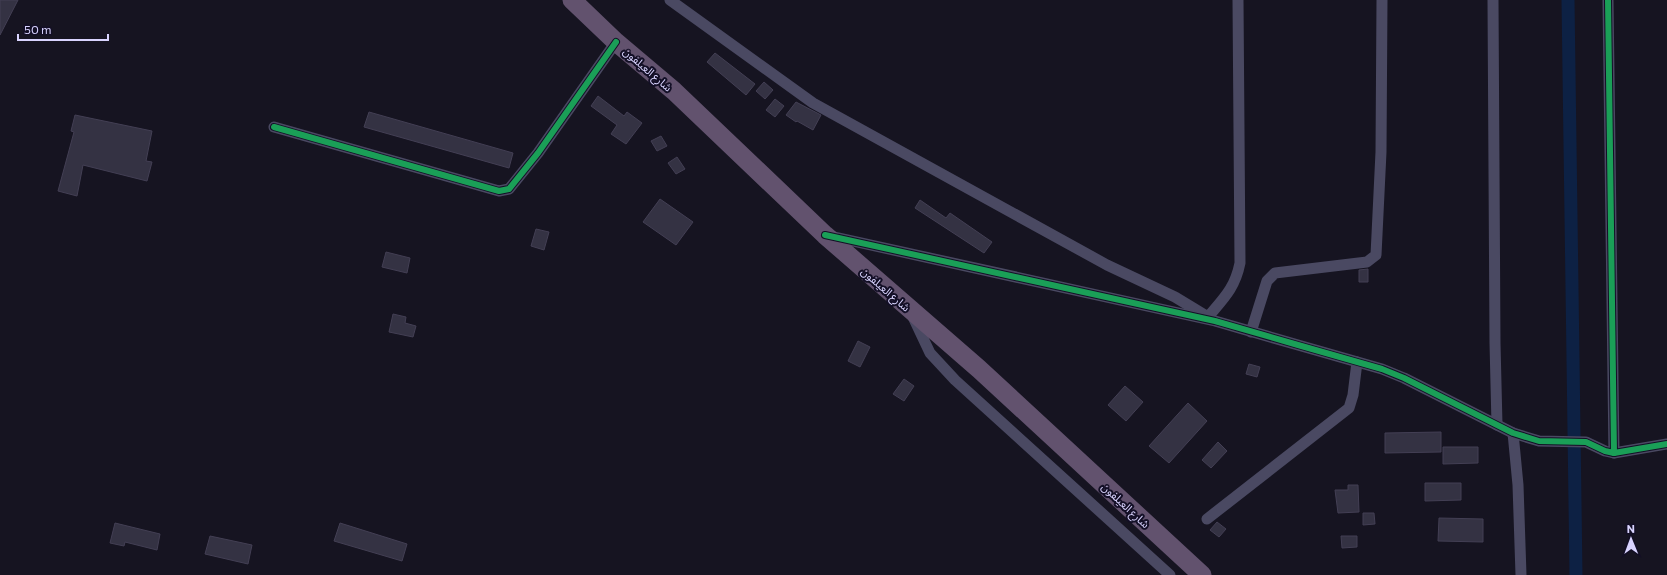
<svg xmlns="http://www.w3.org/2000/svg" width="1667" height="575" font-family="Commissioner,'Noto Sans Arabic',sans-serif">
  <rect width="100%" height="100%" fill="#161421"/>
  <g fill="none" stroke-linecap="round" stroke-linejoin="round">
    <!-- canal -->
    <polyline stroke="#0d2144" stroke-width="13" points="1568,0 1576,575"/>
  </g>
  <!-- building -->
  <g fill="#343243" stroke="#433f54">
    <polygon points="0,0 18,0 0,35"/>
    <polygon points="715,53 755,84 746,95 707,62"/>
    <polygon points="764,82 773,90 765,99 756,91"/>
    <polygon points="598,96 624,116 627,112 642,123 626,144 611,134 617,125 591,106"/>
    <polygon points="775,99 784,106 775,117 766,110"/>
    <polygon points="796,102 821,115 813,130 797,121 796,122 786,115"/>
    <polygon points="369,112 513,153 509,168 364,127"/>
    <polygon points="75,115 152,131 146,161 152,162 147,181 83,165 77,196 58,191 74,132 71,131"/>
    <polygon points="661,136 667,146 657,151 651,141"/>
    <polygon points="677,157 685,169 676,174 668,163"/>
    <polygon points="660,199 693,222 676,245 643,222"/>
    <polygon points="920,200 946,218 950,213 992,242 984,253 915,208"/>
    <polygon points="536,229 549,232 544,250 531,246"/>
    <polygon points="386,252 410,258 407,273 382,267"/>
    <polygon points="1368,269 1368,282 1359,282 1359,270"/>
    <polygon points="393,314 406,317 405,323 416,326 413,337 389,332"/>
    <polygon points="858,341 870,347 860,367 848,361"/>
    <polygon points="1249,364 1260,367 1257,377 1246,374"/>
    <polygon points="904,379 914,386 904,401 893,394"/>
    <polygon points="1125,386 1143,402 1126,421 1108,405"/>
    <polygon points="1188,403 1207,421 1169,463 1149,446"/>
    <polygon points="1441,432 1441,452 1385,453 1385,433"/>
    <polygon points="1218,442 1227,451 1211,468 1202,460"/>
    <polygon points="1443,447 1478,447 1478,463 1443,464"/>
    <polygon points="1425,483 1461,483 1461,500 1425,501"/>
    <polygon points="1348,485 1358,485 1359,512 1338,513 1335,490 1348,490"/>
    <polygon points="1363,513 1374,513 1375,524 1363,525"/>
    <polygon points="1439,518 1483,519 1483,542 1438,541"/>
    <polygon points="1217,522 1226,529 1219,537 1210,530"/>
    <polygon points="115,523 160,534 157,550 125,542 124,546 110,543"/>
    <polygon points="340,523 407,544 402,561 334,541"/>
    <polygon points="210,536 252,545 248,564 205,554"/>
    <polygon points="1341,536 1357,536 1357,547 1342,548"/>
  </g>
  <g fill="none" stroke-linecap="round" stroke-linejoin="round">
    <!-- minor -->
    <g stroke="#4a4962" stroke-width="11">
      <polyline points="670,0 813,103 1107,265 1175,297 1208,317"/>
      <polyline points="1493,0 1495,343 1497,425"/>
      <polyline points="1608,0 1614,453"/>
      <polyline points="274,127 499,191 509,189 538,153 616,42"/>
      <polyline points="830,236 1215,321 1298,345 1382,369 1404,378 1513,433 1539,441 1586,442 1605,451 1614,453 1667,444"/>
      <polyline points="913,317 930,353 955,380 1170,575"/>
      <path d="M 1208,317 C 1224,298 1235,288 1240,263 L 1238,0"/>
      <polyline points="1251,332 1267,281 1275,273 1367,262 1376,255 1381,152 1382,0"/>
      <polyline points="1513,433 1518,485 1521,575"/>
      <polyline points="1207,519 1349,408 1353,395 1357,362"/>
    </g>
    <!-- trunk -->
    <polyline stroke="#62526e" stroke-width="19" points="572,0 616,42 674,91 825,235 979,369 1202,575"/>
    <!-- cycleway casing -->
    <g stroke="#130f26" stroke-width="8">
      <g id="cycleway">
        <polyline points="1608,0 1614,453"/>
        <polyline points="274,127 499,191 509,189 538,153 616,42"/>
        <polyline points="825,235 1215,321 1298,345 1382,369 1404,378 1513,433 1539,441 1586,442 1605,451 1614,453 1667,444"/>
      </g>
    </g>
    <!-- cycleway -->
    <use href="#cycleway" stroke="#1a9f57" stroke-width="6"/>
  </g>
  <g text-anchor="middle" dominant-baseline="central" stroke-width="4" stroke-linejoin="round" paint-order="stroke">
    <!-- street labels -->
    <g font-size="11" fill="#d9d4ff" stroke="#130f26">
      <text transform="translate(648 69) rotate(41)">شارع العيلفون</text>
      <text transform="translate(886 289) rotate(41)">شارع العيلفون</text>
      <text transform="translate(1126 505) rotate(43)">شارع العيلفون</text>
    </g>
  </g>
  <!-- north arrow -->
  <g transform="translate(1631 539) rotate(359)" stroke="#130f26" stroke-width="3" paint-order="stroke">
  <path d="M0-3L7 15L0 10L-7 15Z" fill="#d9d4ff"/>
  <text y="-6" font-size="11" font-weight="bold" text-anchor="middle" fill="#d9d4ff">N</text>
  </g>
  <!-- scale -->
  <path d="M18 34v6h90v-6" fill="none" stroke="#d9d4ff" stroke-width="2"/>
  <text x="24" y="34" font-size="12" fill="#d9d4ff" stroke="#130f26" stroke-width="3" paint-order="stroke">50 m</text>
</svg>
